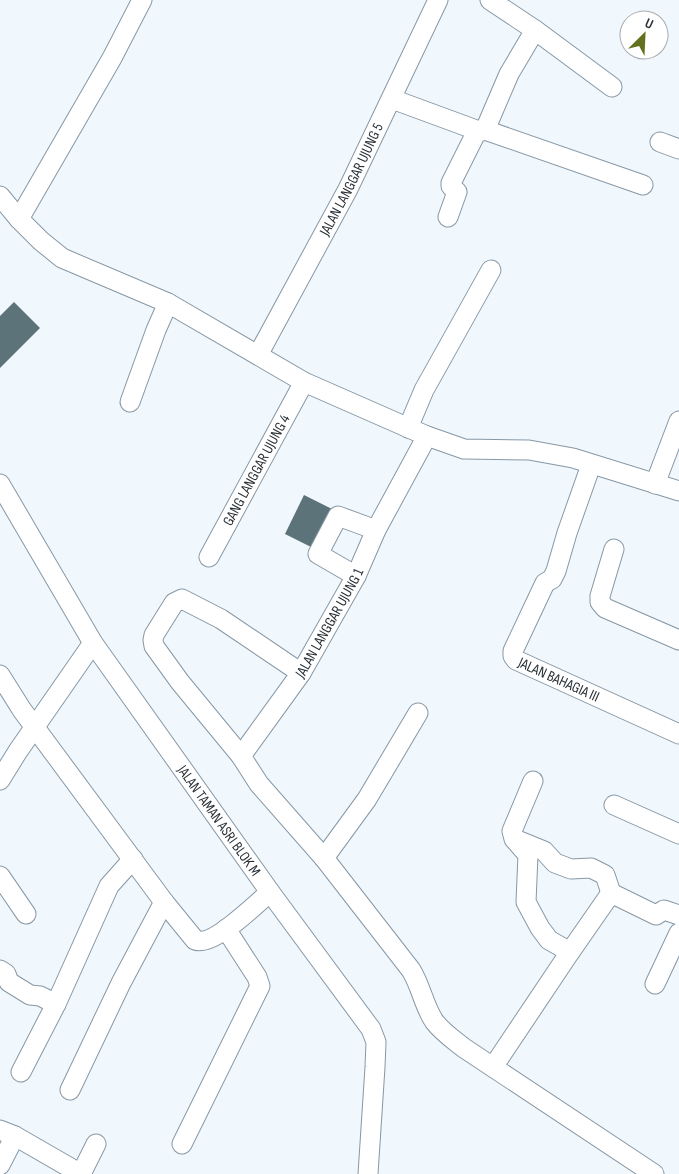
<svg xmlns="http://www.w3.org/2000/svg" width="679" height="1174" font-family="'Sofia Sans Condensed',sans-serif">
  <rect width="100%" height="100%" fill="#f0f7fd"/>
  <!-- building -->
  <g fill="#5c7379">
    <polygon points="14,302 40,328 0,368 0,316"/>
    <polygon points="304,495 332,509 313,548 285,534"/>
  </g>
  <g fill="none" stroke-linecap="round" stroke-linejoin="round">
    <!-- street casing -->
    <g stroke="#8798a5" stroke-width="21">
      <g id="street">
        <polyline points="490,0 535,30 612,87"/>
        <polyline points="392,99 479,131"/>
        <polyline points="485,130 643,185"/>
        <polyline points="660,142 679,149"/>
        <polyline points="0,196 19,219 41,241 62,258 168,303 304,382 427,436 464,449 529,450 573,458 679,491"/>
        <polyline points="448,217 457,192 451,186 451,183 476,133 485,130 509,74 535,30"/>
        <polyline points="19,219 112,58 142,0"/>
        <path id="s1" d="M 258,355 L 348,189 L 438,0"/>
        <polyline points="130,402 156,330 168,303"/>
        <polyline points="408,428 424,390 491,270"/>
        <path id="s2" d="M 591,465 L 567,533 L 556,571 L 552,579 L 545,583 L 513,651 L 513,656 L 516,660 L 679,734"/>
        <path id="s3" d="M 0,484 L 93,643 L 270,892 L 371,1029 L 376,1042 L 375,1067 L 368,1174"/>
        <polyline points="655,484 679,421"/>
        <polyline points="614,549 600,596 600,602 605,608 679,640"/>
        <path id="s4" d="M 209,557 L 304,382"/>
        <polyline points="356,576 318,554 338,516 376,530"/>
        <path d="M 301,673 L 221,619 L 182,599 L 174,603 L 154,635 L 153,640 L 154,646 L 180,682 L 241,756 L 259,784 L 324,858 L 411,970 C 421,986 424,1006 434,1021 C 442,1032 454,1040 464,1048 L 654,1174"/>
        <path d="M 0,675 L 22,710 L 164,902 L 195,940 C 212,948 257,903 270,892"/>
        <path id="s5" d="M 241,756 L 301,673 L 356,576 L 376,530 L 427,436"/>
        <polyline points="0,780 18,751 93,643"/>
        <polyline points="614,805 679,834"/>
        <polyline points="517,840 544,851 555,863 571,869 591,868 605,875 611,893"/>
        <polyline points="324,858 367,799 418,713"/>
        <polyline points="0,876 26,914"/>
        <polyline points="570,952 611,893 656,915 664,910 679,915"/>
        <polyline points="0,970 6,974 9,982 30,995 40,996 56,1004"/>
        <polyline points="655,984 679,933"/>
        <polyline points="493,1067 570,952 549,940 540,928 526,902 528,855 514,839 512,831 533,781"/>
        <polyline points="21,1072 56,1004 109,886 133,859"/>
        <polyline points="70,1090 121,983 164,902"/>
        <polyline points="0,1130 15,1136 81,1174"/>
        <polyline points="182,1144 260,986 257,977 226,929"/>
        <polyline points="0,1165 15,1136"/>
        <polyline points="81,1174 96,1144"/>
      </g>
    </g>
    <!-- street -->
    <use href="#street" stroke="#fff" stroke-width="19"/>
  </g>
  <g text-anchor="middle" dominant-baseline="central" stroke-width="5" stroke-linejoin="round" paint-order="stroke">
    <!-- street labels -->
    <g font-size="15" fill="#293036" stroke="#fff">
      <text stroke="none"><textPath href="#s1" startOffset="199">JALAN LANGGAR UJUNG 5</textPath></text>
      <text stroke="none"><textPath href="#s4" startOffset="99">GANG LANGGAR UJUNG 4</textPath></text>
      <text stroke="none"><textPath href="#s5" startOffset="160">JALAN LANGGAR UJUNG 1</textPath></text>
      <text stroke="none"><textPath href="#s2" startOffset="261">JALAN BAHAGIA III</textPath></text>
      <text stroke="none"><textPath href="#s3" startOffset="402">JALAN TAMAN ASRI BLOK M</textPath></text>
    </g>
  </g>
  <!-- north arrow -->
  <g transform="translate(644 35) rotate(24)"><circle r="24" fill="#ffffff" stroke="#a9acaf"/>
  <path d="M0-4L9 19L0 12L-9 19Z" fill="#62711e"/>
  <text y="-8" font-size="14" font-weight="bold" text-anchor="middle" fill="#293036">U</text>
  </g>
</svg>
